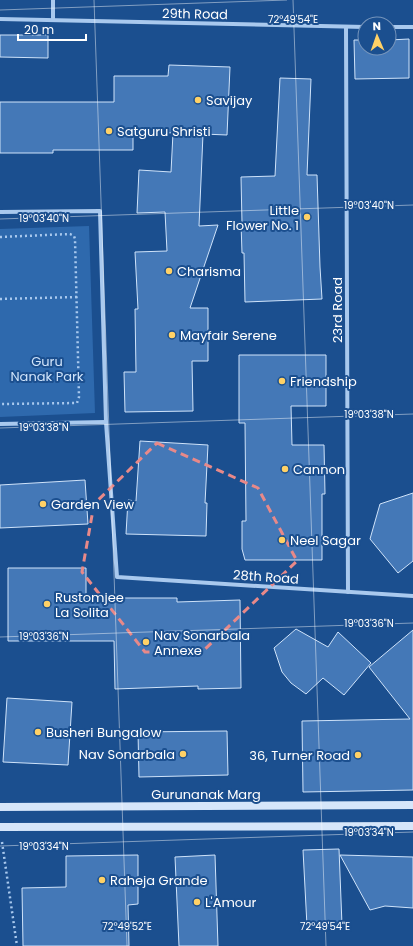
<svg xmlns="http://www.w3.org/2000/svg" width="413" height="946" font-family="Poppins,sans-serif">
  <rect width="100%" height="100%" fill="#1b4f8f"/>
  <!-- green -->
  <polygon fill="#2e69ad" points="89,226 95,413 0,417 0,229"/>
  <!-- building -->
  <g fill="#4478b7" stroke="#cfe3fa">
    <polygon points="0,35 48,35 48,58 0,57"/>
    <polygon points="409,39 409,78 355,79 354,40 365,40 365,48 389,48 389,40"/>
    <polygon points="169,65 230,67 227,135 203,134 199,226 218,225 190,308 208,308 208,361 192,361 193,411 125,412 124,372 136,372 135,309 138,309 135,252 167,251 165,212 137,213 139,170 171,172 173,133 133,131 133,150 53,150 53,153 0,153 0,102 114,102 114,76 168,76"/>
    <polygon points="280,78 311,79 307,175 317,175 320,267 322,299 245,302 244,253 242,253 241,223 242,223 241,177 275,176"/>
    <polygon points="239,355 326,355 326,406 291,406 292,445 324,445 325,494 322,494 322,560 245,560 242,549 242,521 246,521 245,423 239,423"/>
    <polygon points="140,441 208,445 205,503 207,503 206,536 126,534 128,500 136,501"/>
    <polygon points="85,480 88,524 0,528 0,485"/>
    <polygon points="413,493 413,561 398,573 370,539 380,504"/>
    <polygon points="8,568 86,568 86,598 177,598 177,602 240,600 241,688 198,689 198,686 115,689 114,641 8,641"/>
    <polygon points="296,629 328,647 338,632 371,663 344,695 323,678 306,694 291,683 282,672 274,648"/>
    <polygon points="413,630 413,790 303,792 302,721 410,719 369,667"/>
    <polygon points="7,698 72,702 68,765 3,762"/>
    <polygon points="227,731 228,775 139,777 138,732"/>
    <polygon points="339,849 342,925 307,926 303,850"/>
    <polygon points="138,855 138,904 128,905 129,946 23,946 22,888 66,887 66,856"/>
    <polygon points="215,855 218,946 179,946 175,857"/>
    <polygon points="340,855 413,857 413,908 385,906 370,910"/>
  </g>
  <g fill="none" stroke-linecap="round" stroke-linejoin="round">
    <!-- path -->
    <g stroke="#a9c9ee" stroke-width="2.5" stroke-dasharray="2 3" stroke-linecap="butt">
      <polyline points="0,237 70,234 74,236 75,239 79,397 77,403 0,404"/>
      <polyline points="0,299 77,297"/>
      <polyline points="2,842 17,946"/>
    </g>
    <!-- minor -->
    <g stroke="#a9c9ee" stroke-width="4">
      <polyline points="53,0 53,20"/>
      <polyline points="0,19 365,27"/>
      <polyline points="346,27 348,592"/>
      <polyline points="389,27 413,27"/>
      <polyline points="0,212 100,211 106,422 117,577 413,596"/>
      <polyline points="0,424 106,422"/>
    </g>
    <!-- secondary -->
    <g stroke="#d6e6fa" stroke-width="8">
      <polyline points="0,807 413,805"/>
      <polyline points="0,827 413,826"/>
    </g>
  </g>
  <!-- marked area -->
  <path fill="none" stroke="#e88989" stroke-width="3" stroke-dasharray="8 5" stroke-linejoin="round" d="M 157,443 L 258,488 L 297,561 L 203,651 L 145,652 L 82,572 L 94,504 Z"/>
  <!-- ticks -->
  <path fill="none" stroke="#fff" stroke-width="1" stroke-opacity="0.45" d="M 94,0 L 127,946M 293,0 L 326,946M 0,10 L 287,0M 0,219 L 413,205M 0,428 L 413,414M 0,637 L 413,623M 0,846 L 413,832"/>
  <!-- markers -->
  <g fill="#ffd166" stroke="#1b4f8f" stroke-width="1.5">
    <circle cx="198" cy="100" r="4"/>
    <circle cx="109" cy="131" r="4"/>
    <circle cx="307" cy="217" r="4"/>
    <circle cx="169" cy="271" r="4"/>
    <circle cx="172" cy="335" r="4"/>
    <circle cx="282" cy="381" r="4"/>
    <circle cx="285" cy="469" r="4"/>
    <circle cx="43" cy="504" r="4"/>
    <circle cx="282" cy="540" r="4"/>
    <circle cx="47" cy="604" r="4"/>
    <circle cx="146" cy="642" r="4"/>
    <circle cx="38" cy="732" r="4"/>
    <circle cx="183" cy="754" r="4"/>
    <circle cx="358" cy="755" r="4"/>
    <circle cx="102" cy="880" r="4"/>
    <circle cx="197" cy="902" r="4"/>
  </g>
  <g text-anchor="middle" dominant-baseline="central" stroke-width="4" stroke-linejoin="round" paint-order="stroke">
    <!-- street labels -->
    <g font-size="13" fill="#fff" stroke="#1b4f8f">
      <text transform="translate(195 14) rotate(1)">29th Road</text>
      <text transform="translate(337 310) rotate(-90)">23rd Road</text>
      <text transform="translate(266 577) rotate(4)">28th Road</text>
      <text x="206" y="794">Gurunanak Marg</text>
    </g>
    <!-- poi labels -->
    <g font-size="13" fill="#fff" stroke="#1b4f8f" text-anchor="start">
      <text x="206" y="100">Savijay</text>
      <text x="117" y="131">Satguru Shristi</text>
      <text x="299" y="210" text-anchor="end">Little<tspan x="299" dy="15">Flower No. 1</tspan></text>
      <text x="177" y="271">Charisma</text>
      <text x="180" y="335">Mayfair Serene</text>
      <text x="290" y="381">Friendship</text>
      <text x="293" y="469">Cannon</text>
      <text x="51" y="504">Garden View</text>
      <text x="290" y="540">Neel Sagar</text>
      <text x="55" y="597">Rustomjee<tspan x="55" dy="15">La Solita</tspan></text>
      <text x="154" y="635">Nav Sonarbala<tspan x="154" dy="15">Annexe</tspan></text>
      <text x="46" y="732">Busheri Bungalow</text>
      <text x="175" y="754" text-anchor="end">Nav Sonarbala</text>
      <text x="350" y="755" text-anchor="end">36, Turner Road</text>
      <text x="110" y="880">Raheja Grande</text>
      <text x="205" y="902">L'Amour</text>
    </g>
    <!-- park labels -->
    <g font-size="13" fill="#cfe3fa" stroke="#1b4f8f">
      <text x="47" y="361">Guru<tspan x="47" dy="15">Nanak Park</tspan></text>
    </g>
  </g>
  <g font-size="10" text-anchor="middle" fill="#fff" stroke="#1b4f8f" stroke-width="4" stroke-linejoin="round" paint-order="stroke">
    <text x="293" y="23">72°49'54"E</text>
    <text x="369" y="209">19°03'40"N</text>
    <text x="44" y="222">19°03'40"N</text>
    <text x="369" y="418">19°03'38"N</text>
    <text x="44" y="431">19°03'38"N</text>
    <text x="369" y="627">19°03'36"N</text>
    <text x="44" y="640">19°03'36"N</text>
    <text x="369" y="836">19°03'34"N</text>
    <text x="44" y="850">19°03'34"N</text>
    <text x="127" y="930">72°49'52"E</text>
    <text x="325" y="930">72°49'54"E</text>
  </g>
  <!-- north arrow -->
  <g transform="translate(377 36) rotate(358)"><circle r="19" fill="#1b4f8f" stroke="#7695bc"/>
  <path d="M0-3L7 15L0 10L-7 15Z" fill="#ffd166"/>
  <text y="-6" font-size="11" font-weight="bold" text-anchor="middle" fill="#ffffff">N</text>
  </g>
  <!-- scale -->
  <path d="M18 34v6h68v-6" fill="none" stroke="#ffffff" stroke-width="2"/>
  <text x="24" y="34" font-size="12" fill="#ffffff" stroke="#1b4f8f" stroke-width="3" paint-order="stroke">20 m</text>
</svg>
